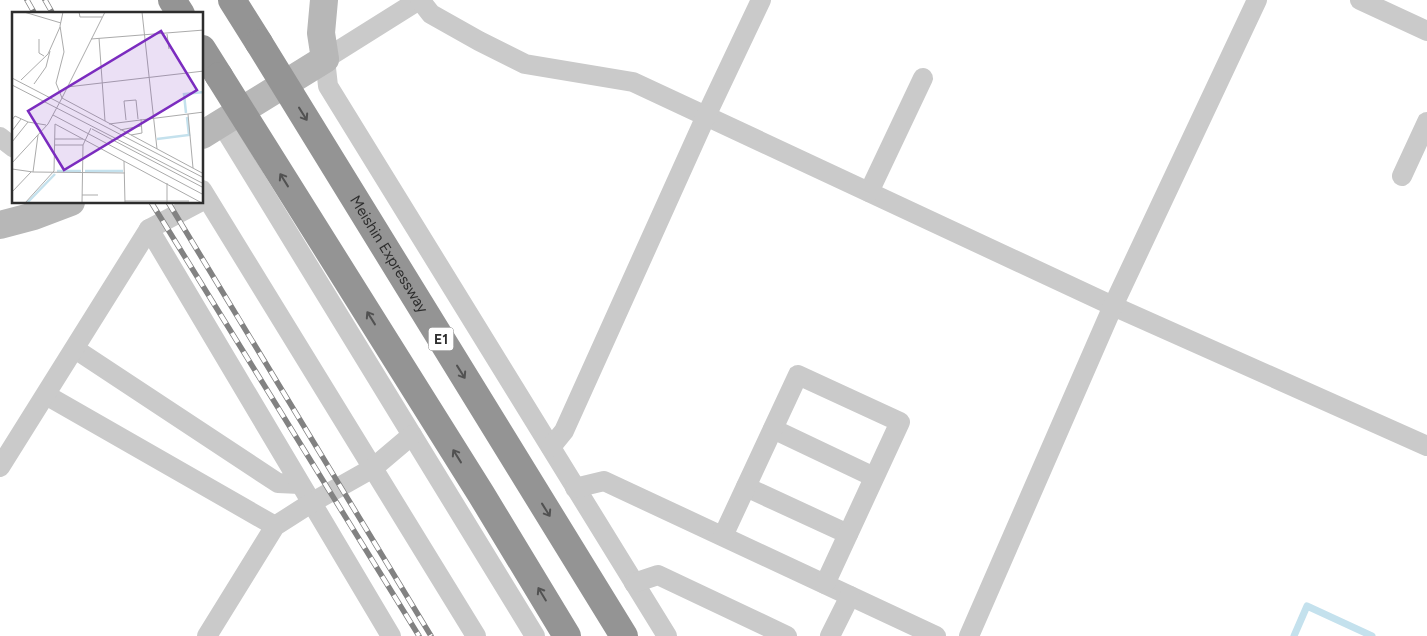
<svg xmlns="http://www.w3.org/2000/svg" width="1427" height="636" font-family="Figtree,sans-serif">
  <rect width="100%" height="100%" fill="#fff"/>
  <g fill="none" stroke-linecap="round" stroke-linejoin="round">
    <!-- stream -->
    <polyline stroke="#c4e1ed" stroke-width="7" points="1294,636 1307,606 1372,636"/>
    <!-- street -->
    <g stroke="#cacaca" stroke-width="20">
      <polyline points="419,0 325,59 328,86 667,636"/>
      <polyline points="420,0 431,14 479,41 525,64 633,82 1113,306 1427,446"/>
      <polyline points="1360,0 1427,31"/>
      <polyline points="221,123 535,636"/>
      <polyline points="0,137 14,148"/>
      <polyline points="1402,176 1427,122"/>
      <polyline points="202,190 476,636"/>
      <polyline points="869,192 923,78"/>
      <polyline points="149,229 200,202"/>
      <polyline points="75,349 278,483 300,484"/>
      <polyline points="46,395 275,526"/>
      <polyline points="773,429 874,477"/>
      <polyline points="551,447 564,431 706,116 761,0"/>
      <polyline points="0,467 149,229 391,636"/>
      <polyline points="746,487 848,534"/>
      <polyline points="575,488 604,481 936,636"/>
      <polyline points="723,536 798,375 900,422 825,584"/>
      <polyline points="634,583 658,575 787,636"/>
      <polyline points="207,636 275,526 311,503 373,468 412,435"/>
      <polyline points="830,636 850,596"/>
      <polyline points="969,636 1113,306 1257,0"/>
    </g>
    <!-- secondary -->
    <g stroke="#b7b7b7" stroke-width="28">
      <polyline points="202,135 325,59 321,33 324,0"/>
      <polyline points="0,225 34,216 71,202"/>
    </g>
    <!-- highway -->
    <g stroke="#949494" stroke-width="28">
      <polyline points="172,0 181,14"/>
      <polyline points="232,0 259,43"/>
      <polyline points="202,49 219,76"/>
    </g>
    <!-- rail casing -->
    <g stroke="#828282" stroke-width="5.5">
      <g id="rail">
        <polyline points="27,0 35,14"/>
        <polyline points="45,0 53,14"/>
        <polyline points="151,202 419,636"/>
        <polyline points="168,202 431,636"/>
      </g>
    </g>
    <!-- rail -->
    <use href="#rail" stroke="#fff" stroke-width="4" stroke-dasharray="11" stroke-linecap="butt"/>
    <!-- highway-bridge -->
    <g stroke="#949494" stroke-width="28">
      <path id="s1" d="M 259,43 L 624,636"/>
      <polyline points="219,76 481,494 567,636"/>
    </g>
  </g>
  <!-- one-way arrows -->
  <defs><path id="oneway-shaft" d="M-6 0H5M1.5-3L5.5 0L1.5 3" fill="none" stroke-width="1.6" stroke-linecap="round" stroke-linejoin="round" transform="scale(1.25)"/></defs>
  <g stroke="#515151">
    <use href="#oneway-shaft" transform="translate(303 114) rotate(58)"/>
    <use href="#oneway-shaft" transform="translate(284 180) rotate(-122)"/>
    <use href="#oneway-shaft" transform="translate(371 318) rotate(-122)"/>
    <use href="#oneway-shaft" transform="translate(461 372) rotate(58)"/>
    <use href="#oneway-shaft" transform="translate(457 456) rotate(-122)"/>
    <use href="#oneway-shaft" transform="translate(546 510) rotate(58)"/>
    <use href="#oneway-shaft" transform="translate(542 594) rotate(-121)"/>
  </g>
  <g text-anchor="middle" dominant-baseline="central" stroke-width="5" stroke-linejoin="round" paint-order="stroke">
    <!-- shield labels -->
    <rect fill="#fff" stroke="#6c6c6c" stroke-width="1" x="428.5" y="327.5" width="25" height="23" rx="4"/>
    <g font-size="14" font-weight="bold" fill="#2d2d2d">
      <text x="441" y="339">E1</text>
    </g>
    <!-- street labels -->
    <g font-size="15" fill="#2d2d2d" stroke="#fff">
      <text stroke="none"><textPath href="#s1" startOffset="248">Meishin Expressway</textPath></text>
    </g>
  </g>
  <!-- overview -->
  <g transform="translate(12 12)">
    <rect width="191" height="191" fill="#fff"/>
    <path fill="none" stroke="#c4e1ed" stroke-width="2.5" d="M 174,101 L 172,82 L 192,80M 145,127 L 177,123 L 175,105M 45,159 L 69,159M 73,159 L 111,159M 15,191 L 43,162"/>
    <path fill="none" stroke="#ababab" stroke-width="1" d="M 12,0 L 49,11M 67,0 L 68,5 L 90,5M 93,0 L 50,86 L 192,162M 130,0 L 145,137M 155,22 L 157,37M 87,26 L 93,109M 27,27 L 27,41 L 32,44M 79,27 L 192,18M 0,66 L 192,166M 9,68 L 36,42 L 48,15M 22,72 L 34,55 L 38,39M 0,73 L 192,172M 55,75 L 192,59M 176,102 L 181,156M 41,103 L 192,183M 0,108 L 3,104 L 16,110 L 0,130M 114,108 L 112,89 L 124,88 L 126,107M 16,110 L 34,113M 97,112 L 192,100M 80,117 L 192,176M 108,118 L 129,114M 0,119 L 9,107M 119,123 L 130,121 L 129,107M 43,127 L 71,127M 43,133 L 71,133M 112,149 L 113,191M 0,151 L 36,112 L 50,86 L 44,71 L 52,40 L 48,14 L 51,0M 0,157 L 21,160 L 113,161M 21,160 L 26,123M 0,180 L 19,160M 70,183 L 86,183M 113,189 L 177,189M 13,191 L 42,159 L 43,112 L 190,191M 70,191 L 71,133 L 79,116M 155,191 L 155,171"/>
    <path fill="#7b2cbf" fill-opacity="0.15" stroke="#7b2cbf" stroke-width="2.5" d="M 149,19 L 185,78 L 52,158 L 16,99 Z"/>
    <rect width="191" height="191" fill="none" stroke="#2d2d2d" stroke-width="2.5"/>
  </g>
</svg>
